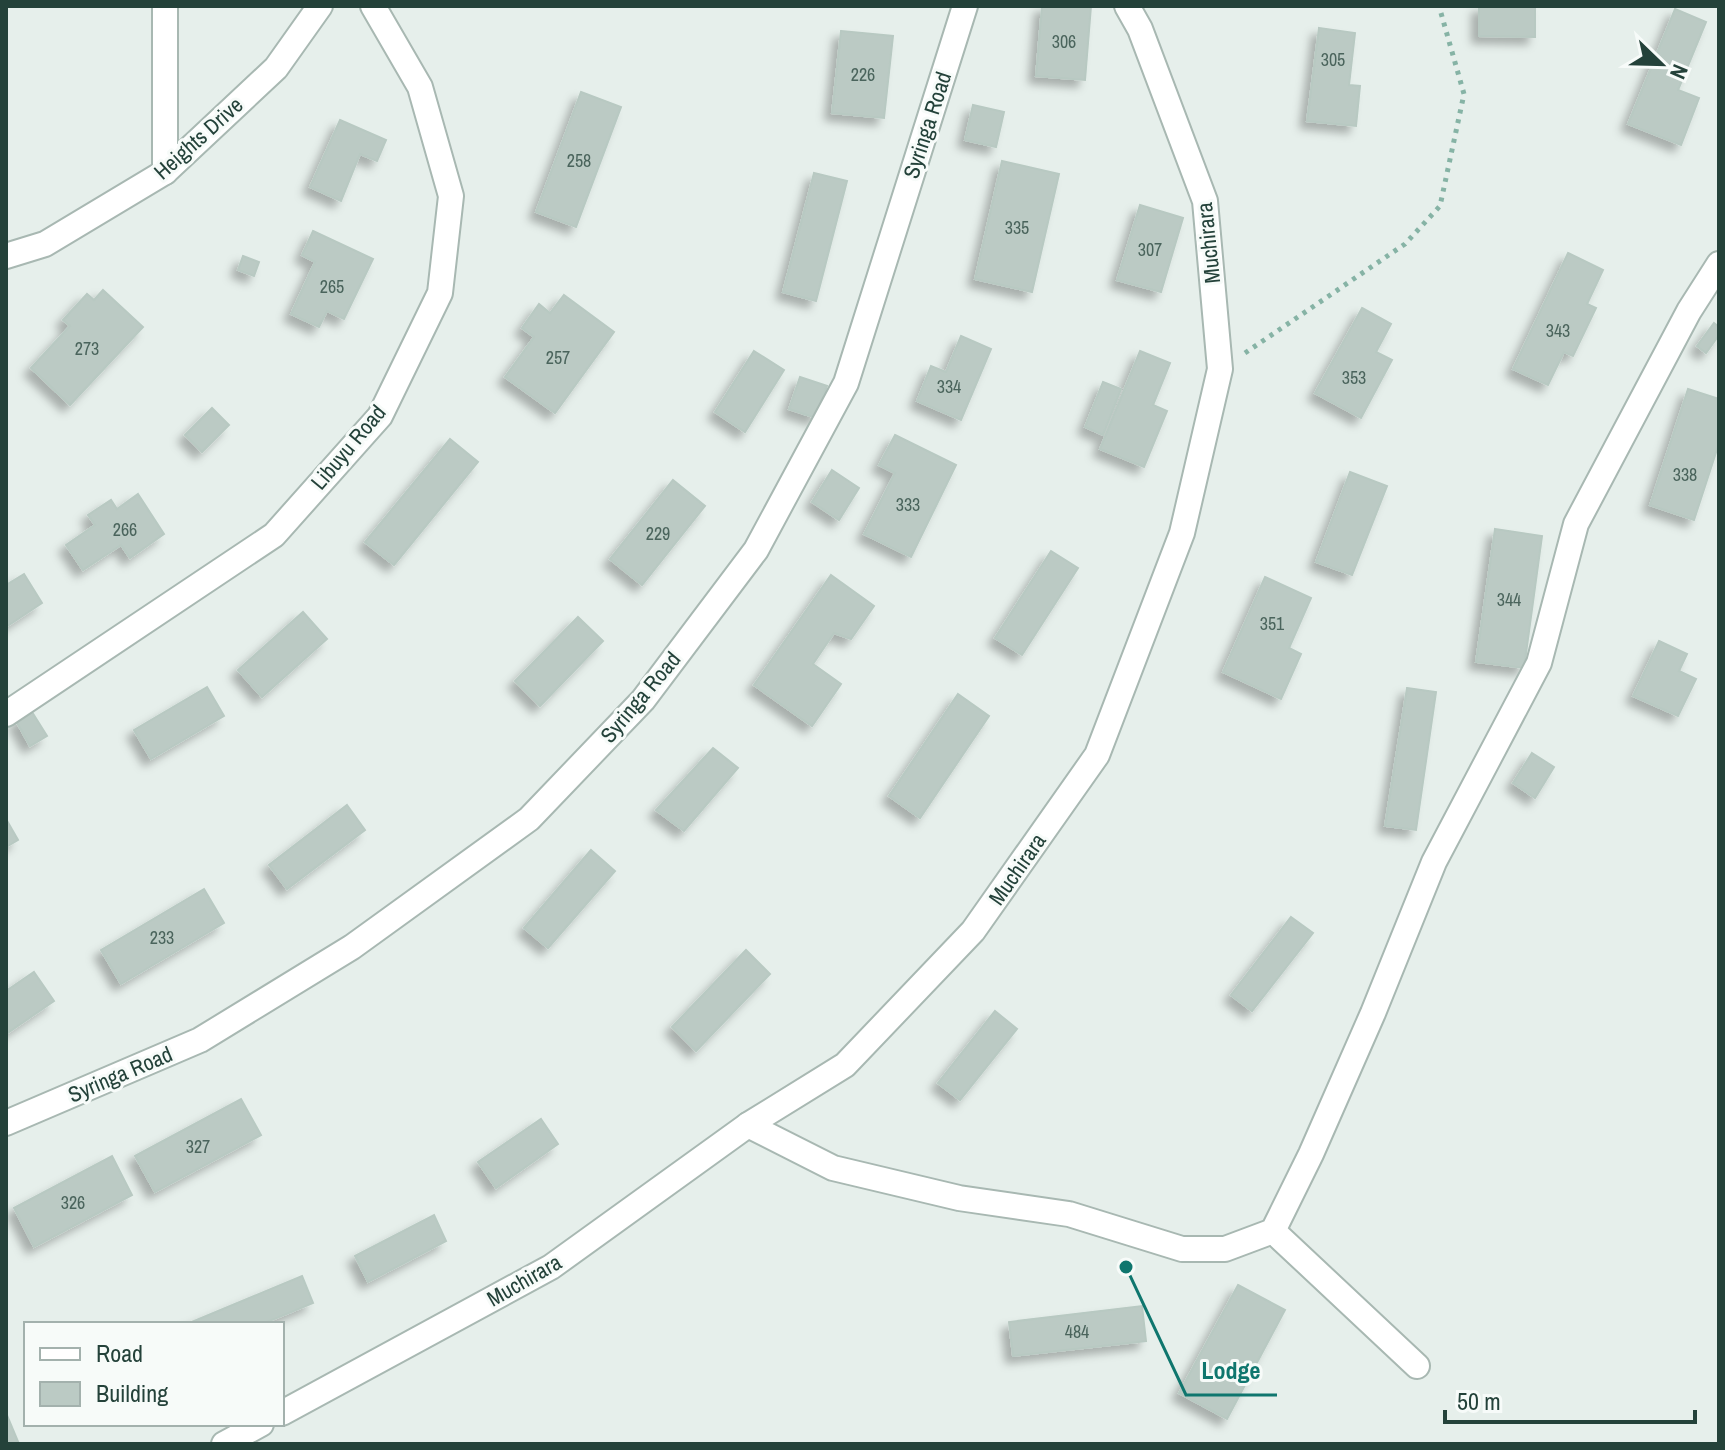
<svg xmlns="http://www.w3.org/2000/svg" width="1725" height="1450" font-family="'Archivo Narrow',sans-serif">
  <defs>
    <filter id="shadow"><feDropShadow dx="-7" dy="7" stdDeviation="4" flood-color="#0004"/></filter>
  </defs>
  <rect width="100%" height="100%" fill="#e6efeb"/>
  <!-- building -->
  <g fill="#bbcac4" stroke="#b8c9c2" stroke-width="2" filter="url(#shadow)">
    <polygon points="1042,6 1091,6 1085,80 1036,76"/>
    <polygon points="1479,6 1535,6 1535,37 1479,36"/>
    <polygon points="1675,9 1706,22 1678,90 1699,98 1681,145 1628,124"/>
    <polygon points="1319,28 1355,33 1349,85 1360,86 1356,126 1307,121"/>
    <polygon points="841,31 893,36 884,118 832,113"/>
    <polygon points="581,92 621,107 576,227 536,212"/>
    <polygon points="973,105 1004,112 996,147 965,140"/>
    <polygon points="340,120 386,140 377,161 360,154 341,201 310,187"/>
    <polygon points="1002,161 1059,174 1032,292 975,279"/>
    <polygon points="814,173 847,181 816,301 783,292"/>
    <polygon points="1140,205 1183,218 1161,292 1117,280"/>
    <polygon points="313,231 373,259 344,319 327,311 319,327 291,314 315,262 302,255"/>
    <polygon points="1568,253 1603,270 1587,304 1596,308 1573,356 1564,352 1548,385 1513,369"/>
    <polygon points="243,256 259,262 254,276 238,270"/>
    <polygon points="103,290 143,327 70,405 31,368 70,326 63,320 87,294 94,300"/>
    <polygon points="564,295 614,332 555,413 505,377 534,337 522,328 539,304 550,313"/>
    <polygon points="1362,308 1391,324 1376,352 1392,360 1361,418 1315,393"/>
    <polygon points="1714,323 1719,327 1719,335 1706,353 1697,346"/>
    <polygon points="961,336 991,349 961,420 917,401 931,366 946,372"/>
    <polygon points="754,351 784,370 745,432 715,412"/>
    <polygon points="1140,351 1170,363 1153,405 1167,411 1144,467 1100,449"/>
    <polygon points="800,377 827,386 816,418 789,409"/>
    <polygon points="1103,382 1121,389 1103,435 1085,427"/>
    <polygon points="1688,389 1719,399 1719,443 1694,520 1650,505"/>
    <polygon points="212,408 229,425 202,452 185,435"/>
    <polygon points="895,435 956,465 911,557 864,534 895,473 879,465"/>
    <polygon points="450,439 478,462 394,565 365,542"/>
    <polygon points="832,470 859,488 839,520 812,502"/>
    <polygon points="1350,472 1387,486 1352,575 1316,562"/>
    <polygon points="673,480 705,506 642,585 610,559"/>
    <polygon points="138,494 164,534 130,558 121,545 83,570 66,545 95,525 88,515 111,500 117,509"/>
    <polygon points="1495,529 1542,536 1524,668 1476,662"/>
    <polygon points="1051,551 1078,568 1022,655 995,638"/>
    <polygon points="24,574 42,603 6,627 6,585"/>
    <polygon points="831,575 874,606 851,639 834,633 813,664 841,684 812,726 754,685"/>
    <polygon points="1265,577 1311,598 1289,648 1301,654 1281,699 1223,672"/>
    <polygon points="303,612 327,639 262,697 238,670"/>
    <polygon points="578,617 603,641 540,706 515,681"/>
    <polygon points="1659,641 1687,654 1679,671 1696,679 1678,716 1633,696"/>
    <polygon points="207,687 224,716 151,759 134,730"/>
    <polygon points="1407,688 1436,692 1416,830 1385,826"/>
    <polygon points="958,694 989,716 920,818 889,796"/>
    <polygon points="32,712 47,736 30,746 16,721"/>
    <polygon points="713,748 738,768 684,831 656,810"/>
    <polygon points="1532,753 1554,767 1535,798 1513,783"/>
    <polygon points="347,805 365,830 287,889 269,865"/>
    <polygon points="6,819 18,840 6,847"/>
    <polygon points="591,850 615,871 548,948 524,928"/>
    <polygon points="204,889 224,923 121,984 101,950"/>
    <polygon points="1291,917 1313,933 1252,1011 1231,995"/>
    <polygon points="746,950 770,974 696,1051 672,1027"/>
    <polygon points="34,972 54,1001 6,1034 6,991"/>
    <polygon points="995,1011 1017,1029 960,1100 938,1083"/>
    <polygon points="241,1099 261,1135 155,1192 135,1156"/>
    <polygon points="541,1119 558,1144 496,1188 478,1162"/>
    <polygon points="112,1156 132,1195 34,1247 14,1208"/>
    <polygon points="434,1215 446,1241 368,1282 355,1256"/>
    <polygon points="302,1276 313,1303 262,1324 187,1324"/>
    <polygon points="1238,1285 1285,1310 1227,1419 1179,1393"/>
    <polygon points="1142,1306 1146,1341 1013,1356 1009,1322"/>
    <polygon points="6,1413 19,1444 6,1444"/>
  </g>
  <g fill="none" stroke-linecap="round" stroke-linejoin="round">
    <!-- minor casing -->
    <g stroke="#a8b8b2" stroke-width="28">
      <g id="minor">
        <polyline points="165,172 165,6"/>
        <polyline points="6,256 45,244 165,172 276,68 320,6"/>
        <polyline points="6,714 274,535 380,416 440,293 451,196 420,87 373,6"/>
        <polyline points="6,1123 200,1040 352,947 529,819 643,700 756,550 846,383 965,6"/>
        <polyline points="748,1125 833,1168 959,1198 1069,1214 1182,1249 1225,1249 1273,1231 1311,1154 1373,1013 1434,862 1539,663 1576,524 1689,311 1719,264"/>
        <polyline points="1273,1231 1417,1366"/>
        <polyline points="282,1413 551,1267 748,1125 845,1065 973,931 1097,755 1182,533 1220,369 1205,201 1140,29 1127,6"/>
        <polyline points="224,1444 261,1424"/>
      </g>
    </g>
    <!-- path -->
    <polyline stroke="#86b3a5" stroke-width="5" stroke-dasharray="4 6" stroke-linecap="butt" points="1245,353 1405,244 1440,206 1464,94 1439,6"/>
    <!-- minor -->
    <use href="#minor" stroke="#fff" stroke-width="24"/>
  </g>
  <g text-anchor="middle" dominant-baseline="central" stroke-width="6" stroke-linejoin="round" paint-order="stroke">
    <!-- number labels -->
    <g font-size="18" fill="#4a645c">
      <text x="1064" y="41">306</text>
      <text x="1333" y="59">305</text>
      <text x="863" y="74">226</text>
      <text x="579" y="160">258</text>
      <text x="1017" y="227">335</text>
      <text x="1150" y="249">307</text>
      <text x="332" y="286">265</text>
      <text x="1558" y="330">343</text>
      <text x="87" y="348">273</text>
      <text x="558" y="357">257</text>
      <text x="1354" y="377">353</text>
      <text x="949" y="386">334</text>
      <text x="1685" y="474">338</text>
      <text x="908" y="504">333</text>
      <text x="125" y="529">266</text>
      <text x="658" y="533">229</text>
      <text x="1509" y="599">344</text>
      <text x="1272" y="623">351</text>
      <text x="162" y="937">233</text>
      <text x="198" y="1146">327</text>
      <text x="73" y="1202">326</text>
      <text x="1077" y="1331">484</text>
    </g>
    <!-- street labels -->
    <g font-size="22" fill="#24423a" stroke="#f7fbf9">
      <text transform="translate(927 125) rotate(-72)">Syringa Road</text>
      <text transform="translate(198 138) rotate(-42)">Heights Drive</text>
      <text transform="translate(1208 243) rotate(-96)">Muchirara</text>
      <text transform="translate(348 447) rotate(-50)">Libuyu Road</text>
      <text transform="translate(640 697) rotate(-50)">Syringa Road</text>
      <text transform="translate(1017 869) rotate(-55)">Muchirara</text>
      <text transform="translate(120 1074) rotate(-23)">Syringa Road</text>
      <text transform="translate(524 1280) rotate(-30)">Muchirara</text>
    </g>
  </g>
  <!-- callouts -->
  <path fill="none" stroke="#0f766e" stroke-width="3" d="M1126 1267L1186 1395H1277"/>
  <circle fill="#0f766e" stroke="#f7fbf9" stroke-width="3" cx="1126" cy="1267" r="8"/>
  <g font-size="24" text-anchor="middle" font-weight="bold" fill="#0f766e" stroke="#f7fbf9" stroke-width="6" stroke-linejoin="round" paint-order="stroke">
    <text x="1231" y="1379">Lodge</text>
  </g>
  <!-- border -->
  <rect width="1725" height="1450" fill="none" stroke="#24423a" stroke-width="16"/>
  <!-- legend -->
  <rect x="24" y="1322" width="260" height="104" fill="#f7fbf9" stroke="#a3b1ad" stroke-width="2"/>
  <rect x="40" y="1348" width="40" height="12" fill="#ffffff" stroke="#a3b1ad" stroke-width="2"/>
  <text x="96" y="1362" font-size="24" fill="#24423a">Road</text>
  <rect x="40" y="1382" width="40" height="24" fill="#bbcac4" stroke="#a3b1ad" stroke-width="2"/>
  <text x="96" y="1402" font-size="24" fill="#24423a">Building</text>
  <!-- north arrow -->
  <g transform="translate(1661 64) rotate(113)" stroke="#f7fbf9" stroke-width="6" paint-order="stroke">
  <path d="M0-6L14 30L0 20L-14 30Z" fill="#24423a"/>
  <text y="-12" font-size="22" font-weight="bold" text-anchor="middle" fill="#24423a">N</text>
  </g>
  <!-- scale -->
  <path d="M1445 1410v12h250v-12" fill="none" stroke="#24423a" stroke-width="4"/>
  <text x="1457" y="1410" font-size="24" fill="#24423a" stroke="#f7fbf9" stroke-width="6" paint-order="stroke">50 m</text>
</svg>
